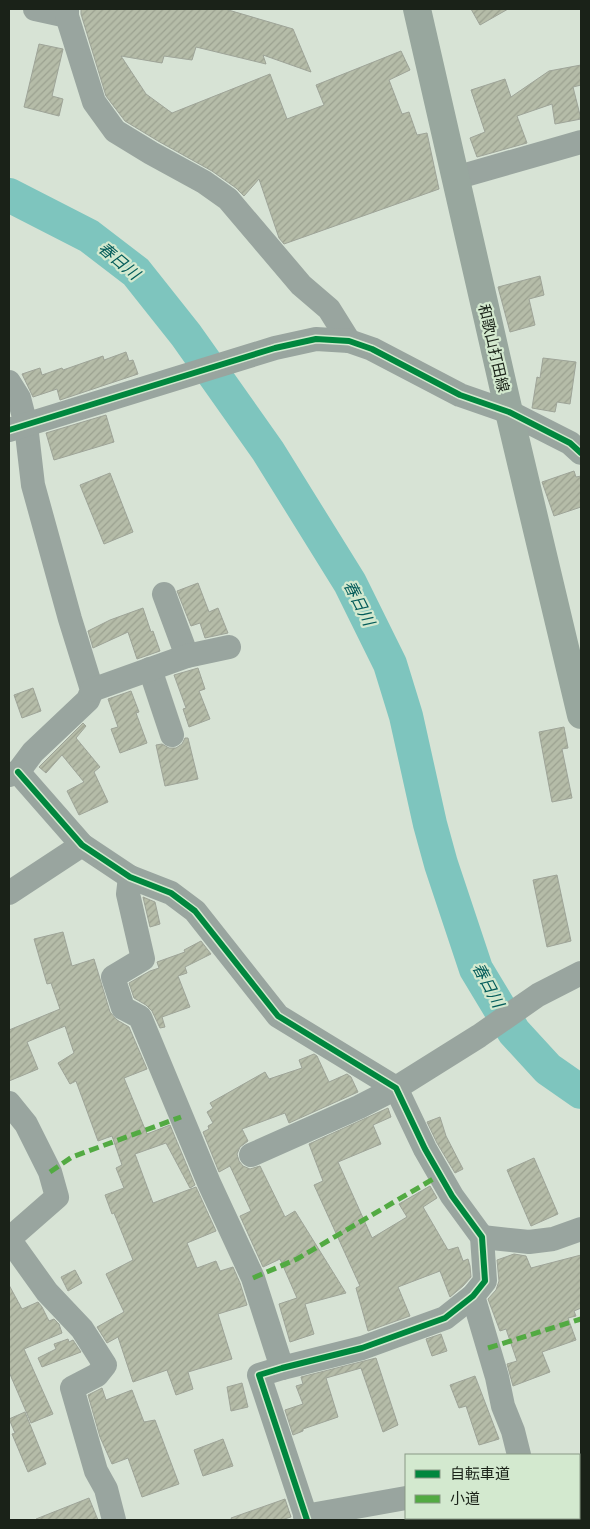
<svg xmlns="http://www.w3.org/2000/svg" width="590" height="1529" font-family="'Space Grotesk','Noto Sans JP',sans-serif">
  <defs>
    <pattern id="building-hatch" width="6" height="6" patternUnits="userSpaceOnUse" patternTransform="scale(1.25)"><rect width="6" height="6" fill="#b5bca8"/><path d="M-1 1l2-2M0 6l6-6M5 7l2-2" fill="none" stroke="#9ba190"/></pattern>
  </defs>
  <rect width="100%" height="100%" fill="#d7e3d5"/>
  <g fill="none" stroke-linecap="round" stroke-linejoin="round">
    <!-- river -->
    <polyline stroke="#7ec5be" stroke-width="34" points="9,195 89,236 136,272 186,335 268,451 350,583 390,664 406,716 430,824 441,864 476,969 514,1032 548,1069 581,1092"/>
  </g>
  <!-- building -->
  <g fill="url(#building-hatch)" stroke="#9ea498">
    <polygon points="81,9 225,9 293,29 311,72 263,55 266,64 196,47 192,60 164,56 162,63 121,56 146,94 172,113 270,74 287,119 324,105 316,85 401,51 410,70 389,80 402,114 409,112 417,135 427,133 439,189 284,244 279,238 259,179 244,196 236,188 212,171 158,141 125,121 106,96 81,14"/>
    <polygon points="471,9 508,9 480,25"/>
    <polygon points="39,44 63,49 52,96 63,99 59,116 24,107"/>
    <polygon points="581,65 581,85 573,87 581,119 555,124 552,104 517,116 527,143 477,157 470,138 485,132 471,90 505,79 511,97 549,71"/>
    <polygon points="540,276 544,295 529,299 535,325 510,332 498,287"/>
    <polygon points="126,352 129,361 133,360 138,374 60,400 57,389 33,397 22,374 40,368 42,375 62,368 63,370 103,356 104,360"/>
    <polygon points="543,358 576,362 570,404 557,402 555,412 532,408 537,377 540,378"/>
    <polygon points="106,415 114,442 54,460 46,433"/>
    <polygon points="574,471 576,477 581,476 581,507 554,516 542,482"/>
    <polygon points="110,473 133,532 104,544 80,485"/>
    <polygon points="198,583 209,612 218,608 228,633 205,638 200,623 191,626 177,591"/>
    <polygon points="143,608 151,632 153,631 160,651 137,659 128,632 93,648 88,631 110,620"/>
    <polygon points="198,668 205,689 199,691 210,719 189,727 183,709 186,708 174,675"/>
    <polygon points="33,688 41,711 22,718 14,695"/>
    <polygon points="131,691 139,712 136,713 147,743 120,753 111,729 118,727 108,699"/>
    <polygon points="83,723 86,726 76,738 100,767 94,772 108,802 79,815 67,791 84,782 62,755 46,773 39,767"/>
    <polygon points="564,727 568,748 562,749 572,798 552,802 539,732"/>
    <polygon points="185,738 188,738 198,779 165,786 156,745 162,744 169,748 176,748 182,744"/>
    <polygon points="557,875 571,941 547,947 533,880"/>
    <polygon points="143,897 155,902 160,924 150,927"/>
    <polygon points="63,932 72,966 94,959 110,1012 117,1020 129,1027 147,1069 124,1078 147,1134 170,1125 195,1185 190,1188 166,1143 135,1154 153,1203 196,1187 216,1231 187,1243 197,1268 216,1261 220,1271 233,1267 240,1283 247,1305 218,1314 232,1359 188,1372 193,1389 176,1395 167,1370 133,1382 118,1337 107,1343 97,1327 124,1312 106,1274 133,1260 114,1213 112,1214 105,1195 124,1188 116,1168 122,1165 112,1136 98,1141 76,1081 70,1084 58,1063 74,1053 65,1026 27,1042 38,1069 9,1081 9,1030 60,1009 51,983 47,984 34,939"/>
    <polygon points="201,941 211,954 185,967 187,973 178,976 190,1007 162,1017 165,1027 160,1028 152,1011 146,1005 134,998 129,983 150,971 159,968 157,962 185,952 184,950"/>
    <polygon points="314,1054 317,1056 329,1082 347,1074 351,1077 358,1092 289,1123 285,1113 242,1129 248,1141 240,1147 237,1154 239,1161 243,1166 250,1169 260,1166 285,1217 295,1211 346,1293 305,1304 314,1334 290,1342 279,1304 297,1298 280,1259 263,1267 240,1216 251,1211 230,1166 219,1172 203,1132 209,1129 208,1126 213,1123 207,1112 213,1108 210,1103 265,1072 269,1079 302,1068 299,1060"/>
    <polygon points="388,1108 391,1117 373,1125 381,1144 338,1162 372,1238 407,1217 399,1204 430,1186 437,1198 423,1207 448,1250 458,1247 463,1261 468,1259 470,1266 471,1277 463,1286 450,1297 440,1271 398,1287 410,1316 368,1331 356,1288 360,1286 314,1185 323,1181 309,1144"/>
    <polygon points="440,1117 446,1136 463,1169 455,1173 437,1143 427,1122"/>
    <polygon points="534,1158 558,1214 531,1226 507,1170"/>
    <polygon points="514,1254 526,1256 531,1268 581,1255 581,1308 574,1311 576,1316 568,1318 576,1340 542,1352 550,1372 513,1386 507,1364 517,1361 506,1329 500,1331 488,1299 496,1290 499,1281 497,1260"/>
    <polygon points="75,1270 82,1283 68,1291 61,1277"/>
    <polygon points="9,1285 22,1309 38,1302 42,1307 49,1321 54,1319 59,1324 62,1333 24,1349 53,1414 31,1423 9,1372"/>
    <polygon points="441,1334 447,1351 432,1356 426,1339"/>
    <polygon points="68,1339 69,1342 73,1340 81,1352 42,1367 38,1358 56,1349 54,1344"/>
    <polygon points="376,1358 398,1425 383,1432 361,1368 326,1378 338,1417 303,1429 303,1431 293,1435 285,1410 303,1404 296,1386 303,1384 301,1377"/>
    <polygon points="475,1376 499,1439 479,1445 466,1406 459,1408 450,1385"/>
    <polygon points="242,1383 248,1407 231,1411 227,1387"/>
    <polygon points="102,1388 106,1400 132,1390 144,1422 155,1420 179,1484 142,1497 128,1458 112,1464 100,1437 88,1395"/>
    <polygon points="25,1412 46,1464 28,1472 12,1434 15,1433 9,1419"/>
    <polygon points="223,1439 233,1466 203,1476 194,1450"/>
    <polygon points="89,1498 98,1520 36,1520 36,1519"/>
    <polygon points="285,1499 291,1517 281,1520 232,1520 231,1518"/>
  </g>
  <g fill="none" stroke-linecap="round" stroke-linejoin="round">
    <!-- minor -->
    <g stroke="#99a59f" stroke-width="24">
      <polyline points="35,9 67,16"/>
      <polyline points="67,9 67,16 94,102 115,131 151,153 204,182 228,199 301,285 329,309 349,341"/>
      <polyline points="455,178 581,142"/>
      <polyline points="9,382 19,398 26,425 33,485 70,619 92,690 88,700 33,752 18,772 9,775"/>
      <polyline points="9,430 275,348 316,339 349,341 372,349 460,395 509,412 570,443 581,453"/>
      <polyline points="164,594 187,656"/>
      <polyline points="150,669 172,735"/>
      <polyline points="92,690 187,656 229,647"/>
      <polyline points="18,772 82,845 130,877 171,893 195,911 278,1016 396,1088 425,1149 452,1196 482,1237 485,1281 473,1296 445,1318 362,1348 282,1368 259,1375 307,1520"/>
      <polyline points="130,877 128,894 143,959 113,977 123,1008 140,1017 209,1183 253,1278 282,1368"/>
      <polyline points="9,893 82,845"/>
      <polyline points="9,1103 26,1124 50,1172 57,1197 9,1239 47,1292 82,1329 105,1365 97,1375 72,1388 96,1471 106,1489 114,1520"/>
      <polyline points="251,1155 359,1107 396,1088 479,1036 538,995 581,973"/>
      <polyline points="482,1237 529,1242 553,1239 581,1229"/>
      <polyline points="473,1296 497,1377 503,1406 513,1431 519,1455"/>
      <polyline points="305,1516 406,1498"/>
    </g>
    <!-- major -->
    <polyline stroke="#98a79e" stroke-width="28" points="417,9 509,412 581,715"/>
    <!-- quiet -->
    <g stroke="#52aa42" stroke-width="5" stroke-dasharray="10 5" stroke-linecap="butt">
      <polyline points="50,1172 72,1157 181,1117"/>
      <polyline points="253,1278 297,1259 440,1175"/>
      <polyline points="488,1348 581,1319"/>
    </g>
    <!-- cycleway casing -->
    <g stroke="#d3e9cf" stroke-width="9">
      <g id="cycleway">
        <polyline points="9,430 275,348 316,339 349,341 372,349 460,395 509,412 570,443 581,453"/>
        <polyline points="18,772 82,845 130,877 171,893 195,911 278,1016 396,1088 425,1149 452,1196 482,1237 485,1281 473,1296 445,1318 362,1348 282,1368 259,1375 307,1520"/>
      </g>
    </g>
    <!-- cycleway -->
    <use href="#cycleway" stroke="#00873e" stroke-width="6"/>
  </g>
  <g text-anchor="middle" dominant-baseline="central" stroke-width="4.5" stroke-linejoin="round" paint-order="stroke">
    <!-- street labels -->
    <g font-size="15" fill="#1a2218" stroke="#d3e9cf">
      <text transform="translate(494 348) rotate(77)">和歌山打田線</text>
    </g>
    <!-- water labels -->
    <g font-size="16" font-style="italic" fill="#045c5a" stroke="#d3e9cf">
      <text transform="translate(119 261) rotate(40)">春日川</text>
      <text transform="translate(359 603) rotate(63)">春日川</text>
      <text transform="translate(488 985) rotate(62)">春日川</text>
    </g>
  </g>
  <!-- border -->
  <rect width="590" height="1529" fill="none" stroke="#1a2218" stroke-width="20"/>
  <!-- legend -->
  <rect x="405" y="1454" width="175" height="65" fill="#d3e9cf" stroke="#899986"/>
  <rect x="415" y="1470" width="25" height="8" fill="#00873e" stroke="#899986"/>
  <text x="450" y="1479" font-size="15" fill="#1a2218">自転車道</text>
  <rect x="415" y="1495" width="25" height="8" fill="#52aa42" stroke="#899986"/>
  <text x="450" y="1504" font-size="15" fill="#1a2218">小道</text>
</svg>
